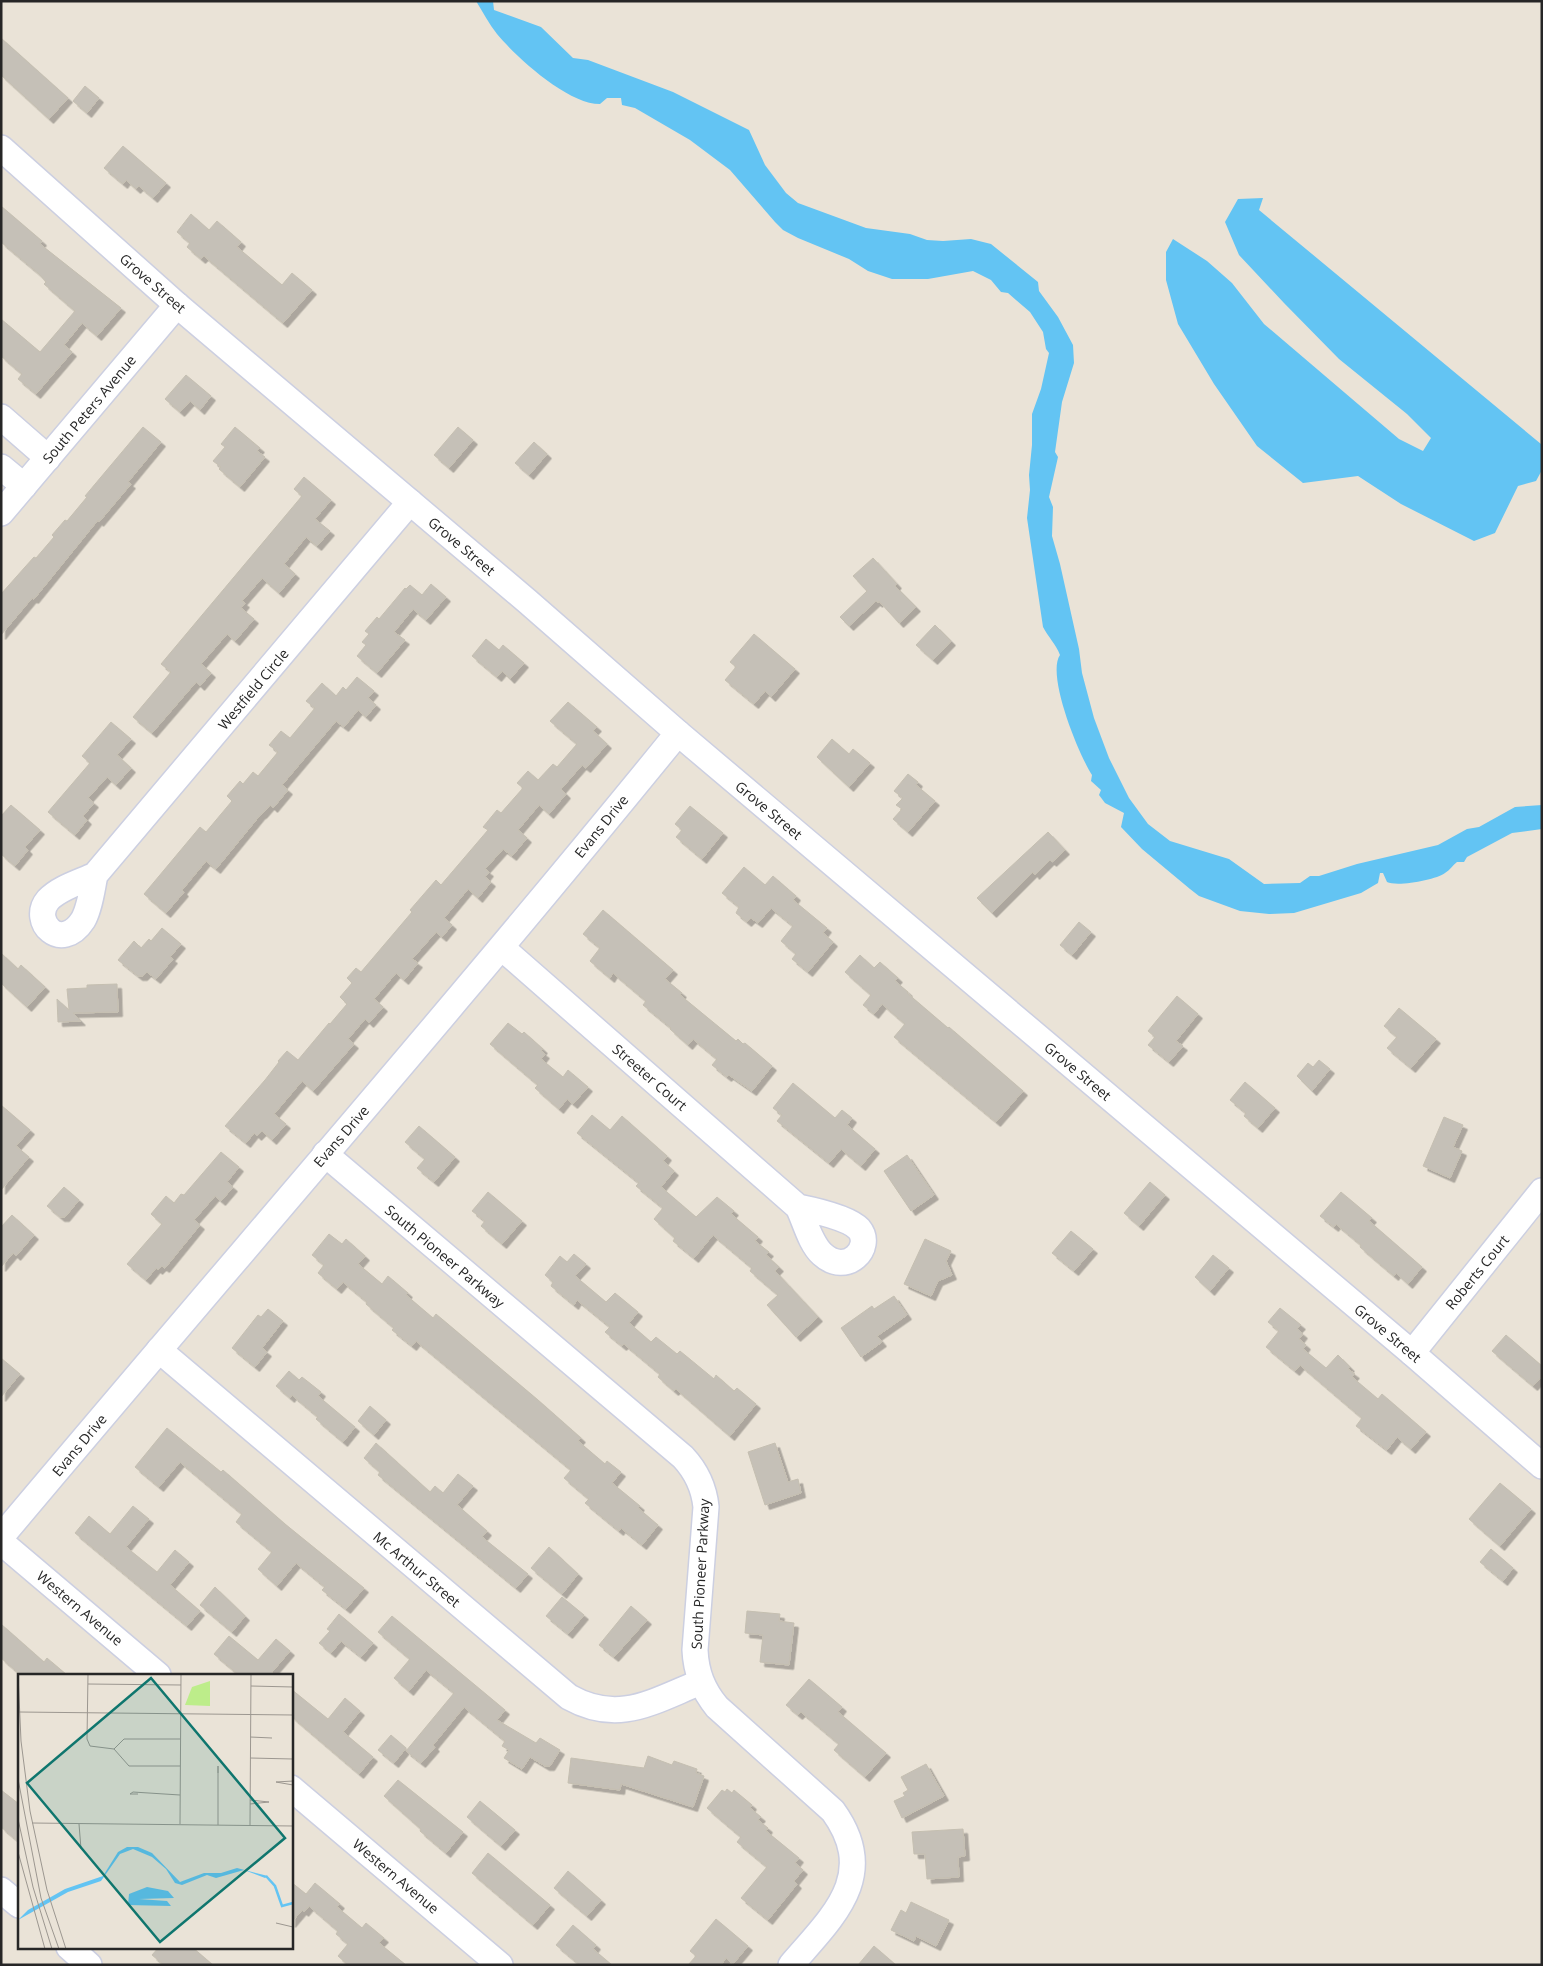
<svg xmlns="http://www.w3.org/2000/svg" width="1543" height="1966" font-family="'Open Sans',sans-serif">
  <defs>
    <filter id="shadow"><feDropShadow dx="4.5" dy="4.5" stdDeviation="0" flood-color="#0004"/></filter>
  </defs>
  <rect width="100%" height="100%" fill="#eae3d7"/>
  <!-- water -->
  <g fill="#63c4f3">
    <path d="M 476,1 L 493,1 L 494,10 L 541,27 L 573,58 L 588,60 L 673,92 L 749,130 L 765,165 L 786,193 L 798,203 L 866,228 L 910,234 L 927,240 L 943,241 L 971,239 L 991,244 L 1038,282 L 1039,291 L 1058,317 L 1073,345 L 1074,363 L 1062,402 L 1055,452 L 1058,457 L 1049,497 L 1053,507 L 1052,536 L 1060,564 L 1079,649 L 1082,673 L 1094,718 L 1109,758 L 1129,798 L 1148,824 L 1170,841 L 1229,859 L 1264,884 L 1300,883 L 1310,876 L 1319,876 L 1357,864 L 1438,845 L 1467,829 L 1479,827 L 1515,807 L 1542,805 L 1542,829 L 1512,833 L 1467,857 L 1464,862 L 1457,862 C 1453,865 1450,870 1445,873 C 1436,880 1397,887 1387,882 L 1383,873 L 1380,873 L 1378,883 L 1361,893 L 1294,913 L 1269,914 L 1240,911 L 1199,896 L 1190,889 L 1142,849 L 1121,827 L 1124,813 L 1105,803 L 1099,795 L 1101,790 L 1091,781 L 1092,775 C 1079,755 1046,675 1060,655 C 1056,644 1048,637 1043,627 L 1027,518 L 1030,490 L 1029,475 L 1032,445 L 1032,414 L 1041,389 L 1049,353 L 1046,349 L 1043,332 L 1030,312 L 1008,293 L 1001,292 L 991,280 L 973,271 L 928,279 L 892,279 L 868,271 L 849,259 L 798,238 L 783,230 L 775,222 L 730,170 L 690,140 L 635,108 L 622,105 L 621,98 L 607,98 L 600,104 C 568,104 517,58 497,34 C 489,24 483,12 476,1 Z"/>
    <polygon points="1263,198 1259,210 1541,444 1542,470 1536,481 1518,486 1495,533 1474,541 1401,504 1358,476 1303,483 1257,446 1214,384 1178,324 1166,280 1166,252 1173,239 1207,261 1232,283 1264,324 1399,439 1423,451 1431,438 1407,414 1339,359 1284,303 1239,255 1225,222 1238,199"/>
  </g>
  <!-- building -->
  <g fill="#c5c0b7" stroke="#c5bfb1" filter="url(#shadow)">
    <polygon points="1,38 68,98 49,119 1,75"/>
    <polygon points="85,86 99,98 87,113 73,101"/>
    <polygon points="123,146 166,183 153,198 139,186 136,189 126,180 123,184 104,168"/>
    <polygon points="1,206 42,241 40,244 121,308 97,336 82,323 64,345 72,352 36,394 18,379 22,374 1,356 1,319 40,352 75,311 44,284 46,282 39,274 1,242"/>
    <polygon points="191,214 209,230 217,221 241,242 237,247 282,285 292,273 312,290 283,323 204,256 201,259 187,247 190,243 177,232"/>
    <polygon points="186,375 211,396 200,410 190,401 180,412 165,399"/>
    <polygon points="143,427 161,442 128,482 131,484 99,522 98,520 34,599 32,598 1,635 1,594 25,567 34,557 36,558 54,537 52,535 65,520 67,521 87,497 85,496"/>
    <polygon points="235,427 260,448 257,451 265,457 240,487 219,469 221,467 213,461 225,447 221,444"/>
    <polygon points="458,427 473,440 449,468 434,455"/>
    <polygon points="534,442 547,454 529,475 515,463"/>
    <polygon points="304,477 331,500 315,519 330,531 317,546 306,537 284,564 295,574 279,593 262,578 242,601 245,603 241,608 254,619 235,641 227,634 201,664 211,673 200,686 196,682 152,733 133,717 171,672 161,664 302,496 294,489"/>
    <polygon points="873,558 897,584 895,586 916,607 899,623 879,601 878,603 876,601 849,626 840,617 867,591 853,576"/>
    <polygon points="431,584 446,597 426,620 413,609 394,632 405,640 377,673 357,656 366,645 362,642 369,634 365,631 377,617 379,619 405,588 406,589 410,585 422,595"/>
    <polygon points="935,625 951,641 933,660 916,645"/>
    <polygon points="754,634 795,669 771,697 765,691 754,704 725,680 736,667 730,662"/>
    <polygon points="486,639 499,650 503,645 524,663 510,679 502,671 497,677 472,656"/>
    <polygon points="357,677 374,691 368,698 376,705 366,717 358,710 344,727 336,721 282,785 288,790 273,808 270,805 262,814 261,814 216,869 206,861 182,890 184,892 166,913 144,894 200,827 206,832 232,801 227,796 240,781 243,784 253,772 258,776 278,752 269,745 281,731 290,738 315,708 306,701 322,683 336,696 343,687 346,690"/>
    <polygon points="568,702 597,727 593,731 607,744 586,768 582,765 561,789 566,794 549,814 539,805 518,830 527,838 512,856 503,849 485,869 489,872 485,877 491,882 478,898 468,889 444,918 452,925 442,937 436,932 412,959 418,963 404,980 396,973 374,999 383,1007 369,1023 365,1019 348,1039 354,1044 313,1091 302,1081 274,1114 286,1124 272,1140 262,1131 257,1136 254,1133 246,1143 225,1126 265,1080 279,1062 278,1061 287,1051 298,1060 329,1023 330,1024 347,1004 340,997 352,983 347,978 356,968 361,972 412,912 410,910 436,880 441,885 488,830 483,827 497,810 501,813 523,788 517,783 528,771 538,780 553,764 557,767 577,744 550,721"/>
    <polygon points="111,722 131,739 117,755 131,768 116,785 107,777 88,798 94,803 83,816 87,820 75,835 48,812 90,763 82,756"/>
    <polygon points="832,739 849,754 853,749 870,763 849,787 817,757"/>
    <polygon points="908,774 918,782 916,785 935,801 908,832 893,819 902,809 896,805 903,798 894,791"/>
    <polygon points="11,805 40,830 25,847 28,850 15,866 1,854 1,816"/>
    <polygon points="690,806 723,833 702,859 676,837 682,830 675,824"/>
    <polygon points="1048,832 1065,850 1052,862 1050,860 1035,875 1033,872 992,913 977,898"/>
    <polygon points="744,867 765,885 773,876 796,896 793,900 827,928 823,933 833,942 808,972 792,959 796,954 781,941 793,926 771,908 758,923 751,918 747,922 736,913 739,907 722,893"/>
    <polygon points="603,910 673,970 665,979 682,993 680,995 736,1041 738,1039 743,1044 745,1043 772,1066 752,1091 729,1075 727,1077 712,1065 717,1059 693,1039 688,1045 670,1029 671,1028 643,1005 646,1001 613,973 610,978 590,961 600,948 583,934"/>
    <polygon points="1079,922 1091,932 1072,955 1060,945"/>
    <polygon points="162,928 181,944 170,957 173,959 156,979 147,972 143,976 138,976 118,960 134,941 141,948 149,939 151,941"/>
    <polygon points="1,953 18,969 21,965 45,987 27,1007 1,983"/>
    <polygon points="860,955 874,968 880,962 898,978 895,981 908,992 907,993 948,1028 949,1027 1023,1091 996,1122 894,1037 905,1024 882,1004 874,1014 863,1005 871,995 845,972"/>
    <polygon points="117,984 118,1012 73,1013 81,1021 58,1022 57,999 69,1010 67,989 87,988 87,985"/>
    <polygon points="1177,996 1198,1014 1176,1041 1183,1046 1169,1062 1148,1045 1155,1037 1148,1031"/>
    <polygon points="1399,1008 1436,1039 1411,1068 1387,1048 1397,1037 1384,1026"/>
    <polygon points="508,1023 522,1034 524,1032 543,1049 541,1051 545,1054 541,1059 563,1077 568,1070 588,1087 573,1104 567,1099 559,1109 535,1088 538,1085 490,1044"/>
    <polygon points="1319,1060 1330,1069 1312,1091 1297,1076 1308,1063 1313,1067"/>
    <polygon points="1245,1082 1275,1108 1258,1128 1244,1116 1246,1113 1230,1100"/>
    <polygon points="793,1083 835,1118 842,1110 852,1118 847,1125 875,1149 861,1166 841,1149 829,1163 777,1121 782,1115 773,1108"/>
    <polygon points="1,1105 30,1130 16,1146 29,1157 1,1190"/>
    <polygon points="592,1115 610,1130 622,1116 667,1156 663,1161 674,1171 661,1187 696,1217 717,1197 734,1211 731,1214 758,1237 755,1241 769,1252 766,1255 779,1267 775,1271 818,1317 796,1337 767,1305 778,1295 750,1271 752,1268 713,1235 694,1258 673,1241 675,1238 654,1219 663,1208 636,1186 639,1183 577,1133"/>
    <polygon points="1444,1117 1463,1125 1453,1147 1462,1151 1450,1178 1423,1166"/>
    <polygon points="419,1126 455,1157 434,1182 417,1168 425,1159 405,1142"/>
    <polygon points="221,1152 239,1167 227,1182 233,1187 221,1201 215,1196 194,1220 200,1225 165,1268 162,1266 158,1270 156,1268 146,1280 127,1264 162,1224 151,1214 166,1196 174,1203 181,1194 184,1195"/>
    <polygon points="907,1155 934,1195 911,1211 884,1171"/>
    <polygon points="1150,1182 1165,1195 1139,1226 1124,1213"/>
    <polygon points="64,1187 79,1200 65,1217 60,1217 47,1206"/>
    <polygon points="488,1192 522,1221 502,1244 481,1226 485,1221 472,1211"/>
    <polygon points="1341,1192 1372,1218 1369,1221 1422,1267 1408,1284 1396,1273 1394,1276 1360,1247 1361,1245 1336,1224 1334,1227 1320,1216"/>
    <polygon points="12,1215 34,1235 16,1256 13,1253 1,1267 1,1227"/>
    <polygon points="1071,1231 1093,1249 1074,1271 1052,1253"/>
    <polygon points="329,1234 342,1244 346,1239 365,1256 358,1264 382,1284 388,1276 408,1293 406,1295 433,1318 436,1314 538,1400 581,1438 578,1441 605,1464 607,1461 621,1472 612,1483 640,1506 638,1508 658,1525 642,1545 621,1528 619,1531 585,1503 589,1499 564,1478 571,1470 416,1341 412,1346 392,1330 394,1328 366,1304 367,1302 343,1282 337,1289 318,1273 324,1265 312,1255"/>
    <polygon points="925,1239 951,1251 946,1261 952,1275 938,1281 931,1296 904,1284"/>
    <polygon points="574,1254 586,1264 575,1276 606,1302 615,1293 638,1312 629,1323 651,1342 656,1337 677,1354 680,1351 714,1379 716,1375 734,1391 737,1388 756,1404 730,1436 676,1389 674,1391 658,1377 660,1374 624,1344 622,1346 605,1332 610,1327 577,1300 574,1305 551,1286 553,1282 545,1275 560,1256 567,1262"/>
    <polygon points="1213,1255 1229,1268 1210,1291 1195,1277"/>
    <polygon points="894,1296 907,1315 877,1336 882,1342 861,1357 841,1328 872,1306 874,1309"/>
    <polygon points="1280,1308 1301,1325 1297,1329 1303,1334 1299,1339 1306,1345 1303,1349 1326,1368 1338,1355 1350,1367 1348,1369 1355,1374 1352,1377 1378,1399 1382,1394 1426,1432 1411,1449 1397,1437 1387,1450 1356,1426 1362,1418 1300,1365 1295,1371 1266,1347 1279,1331 1268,1322"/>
    <polygon points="268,1309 283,1321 262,1348 267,1352 255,1367 232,1348 258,1315 261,1317"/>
    <polygon points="1506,1335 1542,1366 1542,1376 1533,1386 1492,1351"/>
    <polygon points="1,1358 20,1374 1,1397"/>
    <polygon points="289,1371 299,1380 302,1377 321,1392 318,1396 355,1427 343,1442 316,1419 318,1417 292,1395 290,1398 276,1386"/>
    <polygon points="370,1406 386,1420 374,1435 358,1421"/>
    <polygon points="167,1428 221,1472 223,1470 285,1524 364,1588 346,1609 322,1590 325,1587 296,1563 277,1586 258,1569 272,1552 236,1522 242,1514 180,1462 159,1487 135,1467"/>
    <polygon points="376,1443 430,1492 435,1486 443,1493 458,1474 473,1486 457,1505 487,1531 482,1537 528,1574 516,1588 378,1475 380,1472 364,1458"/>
    <polygon points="775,1443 788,1482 798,1479 801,1493 765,1505 748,1452"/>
    <polygon points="1500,1483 1531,1509 1500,1546 1469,1519"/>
    <polygon points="133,1506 149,1519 126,1547 157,1572 175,1550 189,1562 170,1585 200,1611 187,1626 75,1533 89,1516 110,1534"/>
    <polygon points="549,1547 578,1574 562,1594 531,1568"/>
    <polygon points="1491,1549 1513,1568 1503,1581 1480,1562"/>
    <polygon points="215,1587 245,1616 232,1632 200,1605"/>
    <polygon points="562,1597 584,1615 568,1634 546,1616"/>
    <polygon points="631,1606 647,1620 614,1657 599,1645"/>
    <polygon points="747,1611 780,1614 779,1621 794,1623 789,1665 760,1662 763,1635 745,1633"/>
    <polygon points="339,1614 373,1643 361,1657 341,1641 331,1653 319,1643 330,1631 327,1629"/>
    <polygon points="392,1616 505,1710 497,1720 536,1743 540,1738 560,1750 550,1766 545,1766 530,1757 522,1769 504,1758 509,1750 502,1746 505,1741 464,1707 433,1745 435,1747 421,1763 406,1751 454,1693 426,1670 409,1691 394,1678 410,1659 378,1632"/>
    <polygon points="1,1624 44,1662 47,1658 67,1675 21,1675 1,1658"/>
    <polygon points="229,1636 258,1660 276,1639 290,1651 272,1672 275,1675 239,1675 214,1654"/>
    <polygon points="809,1679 842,1707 838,1712 886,1753 865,1777 834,1750 839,1744 801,1712 798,1715 786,1705"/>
    <polygon points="291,1689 328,1719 345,1698 360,1711 343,1732 373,1757 359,1774 291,1716"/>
    <polygon points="391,1735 406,1748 394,1763 378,1750"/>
    <polygon points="648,1756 672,1765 674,1761 697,1769 696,1773 704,1776 693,1807 621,1784 620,1790 568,1783 571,1758 644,1768"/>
    <polygon points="926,1764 944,1796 902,1818 894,1801 905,1796 903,1793 908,1790 901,1777"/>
    <polygon points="398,1780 463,1832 446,1853 420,1831 421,1829 384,1796"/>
    <polygon points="727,1789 732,1793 734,1790 752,1805 750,1808 761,1817 758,1820 768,1828 766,1831 799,1858 795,1863 803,1870 794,1881 797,1884 768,1920 741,1898 767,1867 737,1842 741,1837 707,1808 722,1790 725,1792"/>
    <polygon points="1,1790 19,1804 19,1842 1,1827"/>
    <polygon points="480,1801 515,1830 501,1846 467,1817"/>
    <polygon points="963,1829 965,1856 958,1857 959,1877 927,1879 925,1854 914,1854 912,1832"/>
    <polygon points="488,1853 550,1905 533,1925 472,1873"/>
    <polygon points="568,1871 601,1900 587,1916 554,1888"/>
    <polygon points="291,1882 306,1894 315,1883 340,1904 337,1907 362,1928 366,1923 384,1938 379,1943 406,1965 348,1965 338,1956 348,1944 336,1934 338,1931 309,1906 304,1912 302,1910 291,1923"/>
    <polygon points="911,1902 949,1920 936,1946 916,1936 914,1941 891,1930 901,1910 906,1913"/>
    <polygon points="716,1919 748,1946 733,1964 726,1958 721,1965 688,1965 696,1956 690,1951"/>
    <polygon points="573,1925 596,1945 593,1949 612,1965 580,1965 556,1945"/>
    <polygon points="874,1946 896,1965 858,1965"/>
    <polygon points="159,1947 192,1947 213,1965 164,1965 152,1955"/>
  </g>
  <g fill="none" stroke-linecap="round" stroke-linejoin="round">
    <!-- minor casing -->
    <g stroke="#cccfe1" stroke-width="28">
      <g id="minor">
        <polyline points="1,148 177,305 527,601 678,733 1412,1353 1542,1466"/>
        <polyline points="1,417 48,458"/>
        <polyline points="1,467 24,486"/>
        <polyline points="1,513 177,305"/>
        <path d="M 95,875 C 92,889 90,908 83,920 C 61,954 30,921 48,900 C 59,888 80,882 95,875 L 410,502"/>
        <path d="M 502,948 L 798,1207 C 805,1221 810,1243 822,1254 C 847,1277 874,1247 859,1229 C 849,1218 813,1210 798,1207"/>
        <path d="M 325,1154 L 683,1457 C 697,1472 704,1487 706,1507 L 695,1650 C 696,1673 703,1690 717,1707 L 833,1811 C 880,1876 832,1917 791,1965"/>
        <path d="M 159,1350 L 569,1697 C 619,1725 653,1701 701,1682"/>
        <polyline points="1412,1353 1542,1191"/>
        <path d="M 1,1537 C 226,1269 457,1005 678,733"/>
        <polyline points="1,1542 158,1675"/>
        <polyline points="291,1788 500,1965"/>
        <polyline points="1,1890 19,1905"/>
        <polyline points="69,1947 89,1965"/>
      </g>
    </g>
    <!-- minor -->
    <use href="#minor" stroke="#fff" stroke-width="25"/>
  </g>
  <g text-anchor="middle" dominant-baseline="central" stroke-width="4" stroke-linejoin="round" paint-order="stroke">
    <!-- street labels -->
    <g font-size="14" fill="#262626" stroke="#fff">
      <text transform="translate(153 283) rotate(41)">Grove Street</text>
      <text transform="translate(89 409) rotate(-50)">South Peters Avenue</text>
      <text transform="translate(462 546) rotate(40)">Grove Street</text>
      <text transform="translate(253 689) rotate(-50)">Westfield Circle</text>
      <text transform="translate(769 810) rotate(40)">Grove Street</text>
      <text transform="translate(601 826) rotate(-51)">Evans Drive</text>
      <text transform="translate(1078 1071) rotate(40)">Grove Street</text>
      <text transform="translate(650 1077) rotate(41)">Streeter Court</text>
      <text transform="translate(341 1136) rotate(-49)">Evans Drive</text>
      <text transform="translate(445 1256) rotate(40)">South Pioneer Parkway</text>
      <text transform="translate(1477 1272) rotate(-51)">Roberts Court</text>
      <text transform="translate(1388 1333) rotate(40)">Grove Street</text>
      <text transform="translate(79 1445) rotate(-50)">Evans Drive</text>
      <text transform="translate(417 1569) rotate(40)">Mc Arthur Street</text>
      <text transform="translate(700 1574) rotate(-87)">South Pioneer Parkway</text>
      <text transform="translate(80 1608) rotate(40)">Western Avenue</text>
      <text transform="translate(396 1876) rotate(40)">Western Avenue</text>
    </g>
  </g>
  <!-- overview -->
  <g transform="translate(18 1674)">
    <rect width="275" height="275" fill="#eae3d7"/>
    <path d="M 192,7 L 192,32 L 167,31 L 174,13 Z" fill="#bded8a"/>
    <path d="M 109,173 L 120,173 L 134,179 L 162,208 L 186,199 L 203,199 L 219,194 L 250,202 L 247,204 L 226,196 L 198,204 L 189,201 L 164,211 L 157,209 L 148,195 L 134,183 L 115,175 L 102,180 L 83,207 L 50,218 L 0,246 L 10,236 L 47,215 L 85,202 L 100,178 ZM 129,213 L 150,217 L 156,224 L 121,225 L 149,227 L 153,232 L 110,231 L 111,220 Z" fill="#63c4f3"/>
    <path fill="none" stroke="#63c4f3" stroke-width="2.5" d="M 248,202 L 257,212 L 264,232 L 275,229"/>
    <path fill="none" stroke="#9c9790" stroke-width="1" d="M 0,0 L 3,67 L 12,137 L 29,216 L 48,275M 70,0 L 69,65 L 72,72 L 96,75 L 111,92 L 162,92M 70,10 L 163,11M 233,12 L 275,13M 1,38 L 275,41M 232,63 L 254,64M 96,75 L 106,65 L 162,65M 232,84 L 275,85M 0,105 L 23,224 L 41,275M 275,107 L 258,108 L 275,111M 120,120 L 112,120 L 115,118 L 162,121M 232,130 L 251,128 L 232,126M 0,145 L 15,213 L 34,275M 14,149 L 275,152M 61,150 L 63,175M 162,150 L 163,0M 200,151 L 200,92 L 200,99M 232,151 L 233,0M 0,178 L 27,275M 258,249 L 275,253"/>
    <path fill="#0f766e" fill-opacity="0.15" stroke="#0f766e" stroke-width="2.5" d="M 133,4 L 267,164 L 142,268 L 9,109 Z"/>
    <rect width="275" height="275" fill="none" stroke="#262626" stroke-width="2.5"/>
  </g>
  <!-- border -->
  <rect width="1543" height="1966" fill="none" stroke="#262626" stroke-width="5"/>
</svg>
